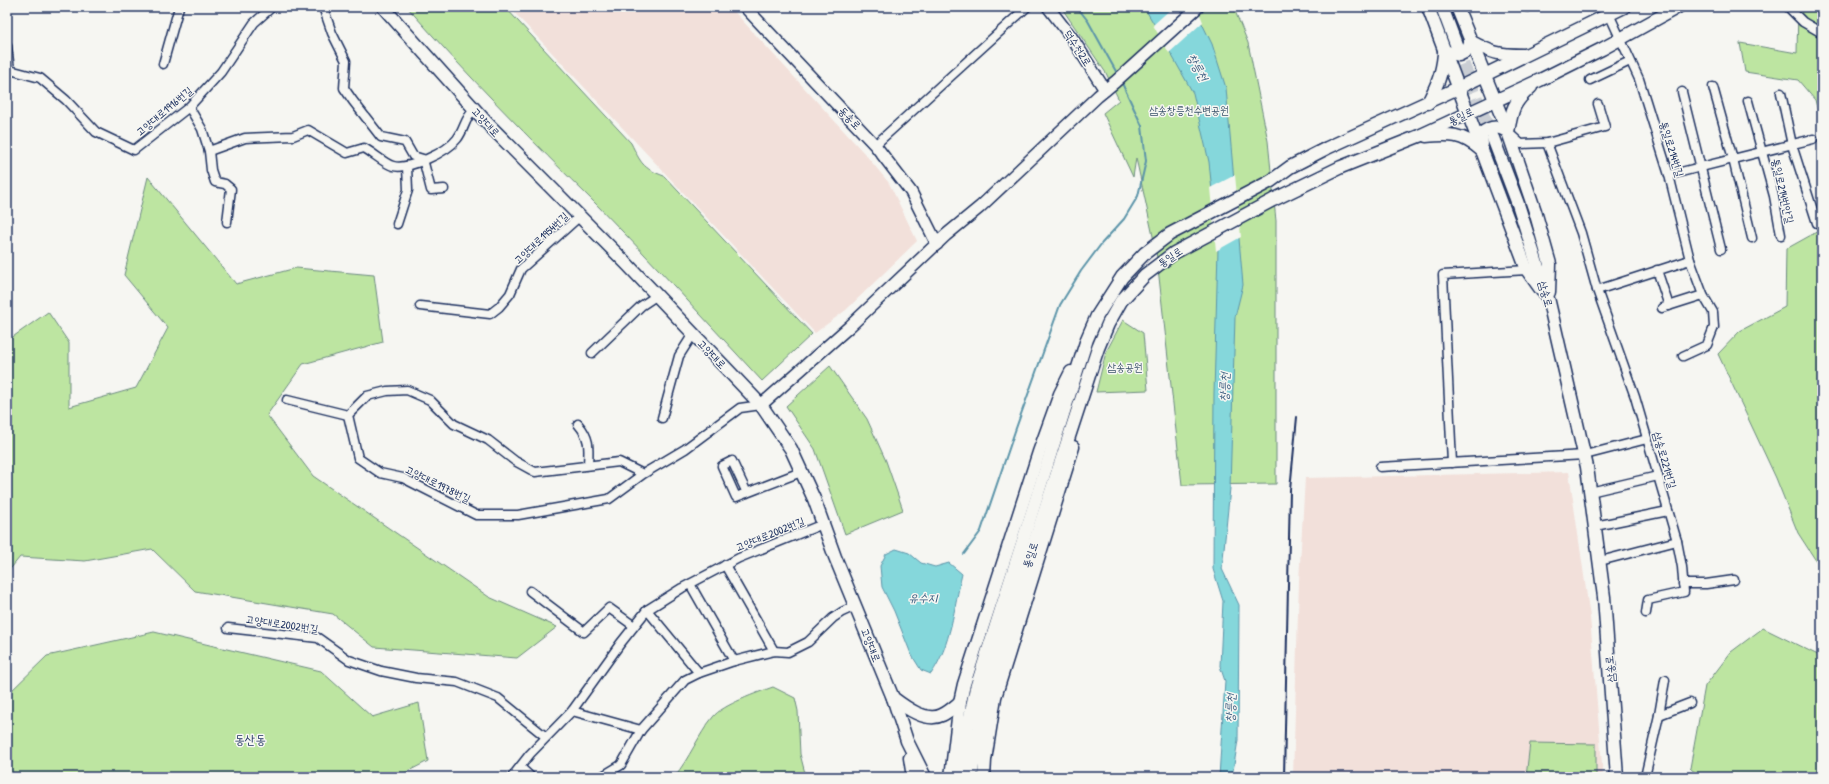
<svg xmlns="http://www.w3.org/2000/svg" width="1829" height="784" font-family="'Patrick Hand','Poor Story',sans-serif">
  <rect width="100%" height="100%" fill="#f6f6f2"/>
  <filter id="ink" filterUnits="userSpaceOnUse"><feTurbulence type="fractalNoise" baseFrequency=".025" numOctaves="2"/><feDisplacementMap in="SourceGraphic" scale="8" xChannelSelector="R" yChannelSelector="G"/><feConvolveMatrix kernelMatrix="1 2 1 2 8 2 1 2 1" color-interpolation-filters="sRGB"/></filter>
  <g filter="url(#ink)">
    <!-- built -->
    <g fill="#f2e0da">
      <polygon points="509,7 730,7 865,154 889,183 917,241 846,310 815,333"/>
      <polygon points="1569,472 1590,617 1603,777 1293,777 1299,581 1305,478"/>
    </g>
    <!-- green -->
    <g fill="#bde5a1" stroke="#6c8a80">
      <path d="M 407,7 L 505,7 L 631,143 C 641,163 642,168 664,176 L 812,334 L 762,381 C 707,322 653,262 596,204 C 531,140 467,75 407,7 Z"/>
      <polygon points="1061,7 1232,7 1235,11 1248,43 1268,141 1276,221 1276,484 1182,485 1156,250 1136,158 1133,177 1103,113 1119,100 1106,73"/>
      <polygon points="1798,7 1822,7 1822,126 1815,100 1798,80 1745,72 1740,43 1797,53"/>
      <polygon points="148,177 236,284 296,268 374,275 383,342 303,364 267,415 313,476 489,597 557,627 517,658 374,647 333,614 195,591 152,549 85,561 20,557 7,573 7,341 48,312 69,343 69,407 136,388 168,328 124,275"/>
      <polygon points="1822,229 1822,570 1798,533 1776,478 1718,354 1740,331 1785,307 1786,249"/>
      <polygon points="1123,320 1143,333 1148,390 1096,392 1106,352"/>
      <polygon points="830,366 867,419 886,461 903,510 845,534 815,449 786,406"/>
      <polygon points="1763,628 1822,657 1822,777 1700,777 1690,768 1705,686 1731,652"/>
      <polygon points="154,632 321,671 372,717 419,703 428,761 397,777 7,777 7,695 47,656"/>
      <path d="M 773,687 L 795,698 L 798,711 L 800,754 L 806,777 L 674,777 C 690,758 698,735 713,717 C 722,705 759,692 773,687 Z"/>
      <polygon points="1530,743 1596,744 1596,777 1526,777"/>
    </g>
    <!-- water -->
    <g fill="#85d7db" stroke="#5b94a9">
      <polygon points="1144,7 1194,7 1212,44 1226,88 1243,285 1235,317 1230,488 1222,569 1239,605 1238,740 1232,777 1219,777 1225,681 1220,666 1223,601 1213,569 1214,393 1218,249 1209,162 1193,93 1161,36"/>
      <path d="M 896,549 L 909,553 L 921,563 L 935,567 L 949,563 L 962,574 C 954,607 951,646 931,674 L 921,670 L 911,654 L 894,611 L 882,587 L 880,566 L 886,554 Z"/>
    </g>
    <!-- pier -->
    <g fill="#f6f6f2">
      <polygon points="1173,7 1197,7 1203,22 1169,53 1153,25"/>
      <polygon points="1235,175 1241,237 1216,251 1210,188"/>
    </g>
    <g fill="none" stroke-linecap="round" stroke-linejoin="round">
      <!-- stream -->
      <g stroke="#5b94a9" stroke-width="2">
        <polyline points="1077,7 1088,21 1118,75"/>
        <polyline points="964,554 981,531 1015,431 1060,305 1081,271 1102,243 1124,219 1138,196 1146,161 1142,126 1121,81"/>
      </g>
      <!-- primary-tunnel -->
      <polyline stroke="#caced4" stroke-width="12" stroke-dasharray="12 6" stroke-linecap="butt" points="1457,47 1492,137"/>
      <!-- street casing -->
      <g stroke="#1b2f5e" stroke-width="11">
        <g id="street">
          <polyline points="323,7 332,33 346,61 344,88 353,101 381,137 405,142 413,156 423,159 431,190 444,189"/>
          <polyline points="1527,7 1528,7"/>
          <polyline points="1788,7 1803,22 1822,33"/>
          <polyline points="1609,14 1639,79 1669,175 1690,260 1703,295 1713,312 1714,327 1707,345 1683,356"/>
          <polyline points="7,46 10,70 40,78 66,100 96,132 134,150 189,107 221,72 254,23 272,7"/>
          <polyline points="163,64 179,7"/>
          <polyline points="1590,80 1630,61"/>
          <polyline points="1713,87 1733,159 1752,238"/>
          <polyline points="1682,92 1721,249"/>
          <polyline points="1781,93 1792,145 1817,223"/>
          <polyline points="1748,101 1774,196 1781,235"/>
          <path d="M 189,107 L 202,129 L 209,151 L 245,138 L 293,136 L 308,130 L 347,153 L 364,148 C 372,152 385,164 393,166 C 409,170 447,152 457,139 C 465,129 464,119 474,110"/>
          <polyline points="1510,134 1521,144 1547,143 1605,127 1598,104"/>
          <polyline points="1547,143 1581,233 1597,290 1635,397 1677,541 1682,567 1684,592 1648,600 1646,613"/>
          <polyline points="875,145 1027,7"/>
          <polyline points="209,151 211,170 215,182 225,184 231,189 227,222"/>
          <polyline points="1669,175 1813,139"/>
          <polyline points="397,224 408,190 407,166"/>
          <polyline points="1657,270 1669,306"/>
          <polyline points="1597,290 1690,260"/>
          <polyline points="420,306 490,314 499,307 510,294 521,269 579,217"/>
          <polyline points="1662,308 1703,295"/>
          <polyline points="592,353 641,306 656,296"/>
          <polyline points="287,400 348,415"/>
          <polyline points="662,418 679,356 693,334"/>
          <path d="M 578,424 C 590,438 589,447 588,465"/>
          <polyline points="1452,463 1443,275 1527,270"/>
          <polyline points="1380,467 1585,455 1647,439"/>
          <polyline points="643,474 619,462 535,472 515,461 488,440 454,424 430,400 407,390 387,391 367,396 348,415 358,458 380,473 403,478 476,515 518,515 609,499 643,474 685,449 740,408 761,405"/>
          <polyline points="1590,492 1658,476"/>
          <polyline points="747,493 732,461 722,466 736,497 801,472"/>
          <polyline points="1595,526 1668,511"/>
          <polyline points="1600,561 1677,541"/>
          <polyline points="725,565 774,651"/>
          <polyline points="690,584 734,661"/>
          <polyline points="1683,584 1706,584 1734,580"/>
          <polyline points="530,591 584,632 609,608 634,626"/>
          <polyline points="647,610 699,673"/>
          <polyline points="228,628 318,638 349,660 381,671 416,678 457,682 498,698 546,737"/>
          <polyline points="572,711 641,730"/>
          <polyline points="1659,715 1690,703"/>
          <polyline points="520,767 531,777"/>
          <polyline points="512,777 530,754 572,711 620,644 647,610 682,588 739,558 823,524"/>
          <polyline points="601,777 621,765 641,730 685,680 699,673 734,661 774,651 788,652 808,642 833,618 842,612 855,606"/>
          <polyline points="1645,777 1659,715 1665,680"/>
        </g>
      </g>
      <!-- secondary casing -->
      <g stroke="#1b2f5e" stroke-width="14">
        <g id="secondary">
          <polyline points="745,7 875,145 911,192 937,244"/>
          <polyline points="1048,7 1072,38 1105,90"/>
          <polyline points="761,405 849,327 946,235 980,207 1098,96 1115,82 1198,7"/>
        </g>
      </g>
      <!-- primary casing -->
      <g stroke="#1b2f5e" stroke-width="15">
        <g id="primary">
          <polyline points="383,7 487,123 626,263 761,405 791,449 814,499 835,557 893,698 907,741 925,777"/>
          <polyline points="1428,7 1527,270 1542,291"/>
          <polyline points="1442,7 1457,47"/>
          <polyline points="1457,7 1508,132 1535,211 1550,264 1549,292"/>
          <path d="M 1470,41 C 1492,53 1498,55 1523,55"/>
          <polyline points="1444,51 1459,55 1465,52 1470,41"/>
          <path d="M 1428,103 C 1437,85 1442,75 1444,54"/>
          <path d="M 1508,132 C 1512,109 1513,103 1531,87"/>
          <path d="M 1426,136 C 1450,134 1462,133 1481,150"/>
          <polyline points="1493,138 1518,204 1549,302 1587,467 1604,597 1617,777"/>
          <path d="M 1482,144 L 1481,134 C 1490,126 1498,125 1508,132"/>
          <path d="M 893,698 C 905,707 926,723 942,715 C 949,712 955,706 960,702"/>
          <polyline points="910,758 913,777"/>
          <polyline points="951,777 960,702 964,684 1039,452 1060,394 1071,372"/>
          <polyline points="962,777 968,726 976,688 1087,339 1097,316 1122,277 1145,253 1170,234 1271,181 1290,167 1327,148 1458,88 1624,7"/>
          <polyline points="971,777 985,693 1098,348 1108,324 1121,301 1145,275 1174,253 1273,200 1341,167 1419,136 1540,80 1602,49 1678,7"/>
          <polyline points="984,777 985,760 995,697 1073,447"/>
        </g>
      </g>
      <!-- street -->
      <use href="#street" stroke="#f6f6f2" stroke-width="8"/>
      <!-- secondary -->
      <use href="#secondary" stroke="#f6f6f2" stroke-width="11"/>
      <!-- primary -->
      <use href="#primary" stroke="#f6f6f2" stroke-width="12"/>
      <!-- rail -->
      <polyline stroke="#1b2f5e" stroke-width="2" points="1284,777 1290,490 1297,417"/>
    </g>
  </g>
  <g text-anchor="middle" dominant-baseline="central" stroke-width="3" stroke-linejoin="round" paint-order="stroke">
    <!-- street labels -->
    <g font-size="11" fill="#1b2f5e" stroke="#f6f6f2">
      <text transform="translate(1078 48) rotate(57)">덕수천2로</text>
      <text transform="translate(164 111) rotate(-40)">고양대로1916번길</text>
      <text transform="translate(1461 116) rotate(-26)">통일로</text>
      <text transform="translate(850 118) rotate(46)">동송로</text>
      <text transform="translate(486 122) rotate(47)">고양대로</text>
      <text transform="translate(1672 149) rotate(73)">통일로214번길</text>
      <text transform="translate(1783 191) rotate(77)">통일로214번안길</text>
      <text transform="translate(541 238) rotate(-43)">고양대로1954번길</text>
      <text transform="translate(1170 257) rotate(-34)">통일로</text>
      <text transform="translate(1546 294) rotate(74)">삼송로</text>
      <text transform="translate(712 354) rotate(46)">고양대로</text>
      <text transform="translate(1665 460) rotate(74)">삼송로221번길</text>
      <text transform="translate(438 484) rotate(26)">고양대로1978번길</text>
      <text transform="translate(770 534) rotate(-22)">고양대로2002번길</text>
      <text transform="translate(1030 555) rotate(-72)">통일로</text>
      <text transform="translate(282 624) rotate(8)">고양대로2002번길</text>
      <text transform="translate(871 645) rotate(68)">고양대로</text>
      <text transform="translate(1610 669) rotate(-95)">삼송로</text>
    </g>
    <!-- park labels -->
    <g font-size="11" fill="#3b536b" stroke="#f6f6f2">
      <text x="1189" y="110">삼송창릉천수변공원</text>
      <text x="1125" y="367">삼송공원</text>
    </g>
    <!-- water labels -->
    <g font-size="12" font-style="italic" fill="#36597d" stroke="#f6f6f2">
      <text transform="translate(1198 67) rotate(61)">창릉천</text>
      <text transform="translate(1224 387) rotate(-88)">창릉천</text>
      <text x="923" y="597">유수지</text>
      <text transform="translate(1230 708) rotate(-88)">창릉천</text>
    </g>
    <!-- quarter labels -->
    <g font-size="13" fill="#1b2f5e" stroke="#f6f6f2">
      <text x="250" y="739">동산동</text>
    </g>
  </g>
  <!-- margin -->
  <rect width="1829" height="784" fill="none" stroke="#f6f6f2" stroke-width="24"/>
  <rect x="12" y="12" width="1805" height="760" fill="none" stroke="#1b2f5e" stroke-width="1.5" filter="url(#ink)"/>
</svg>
